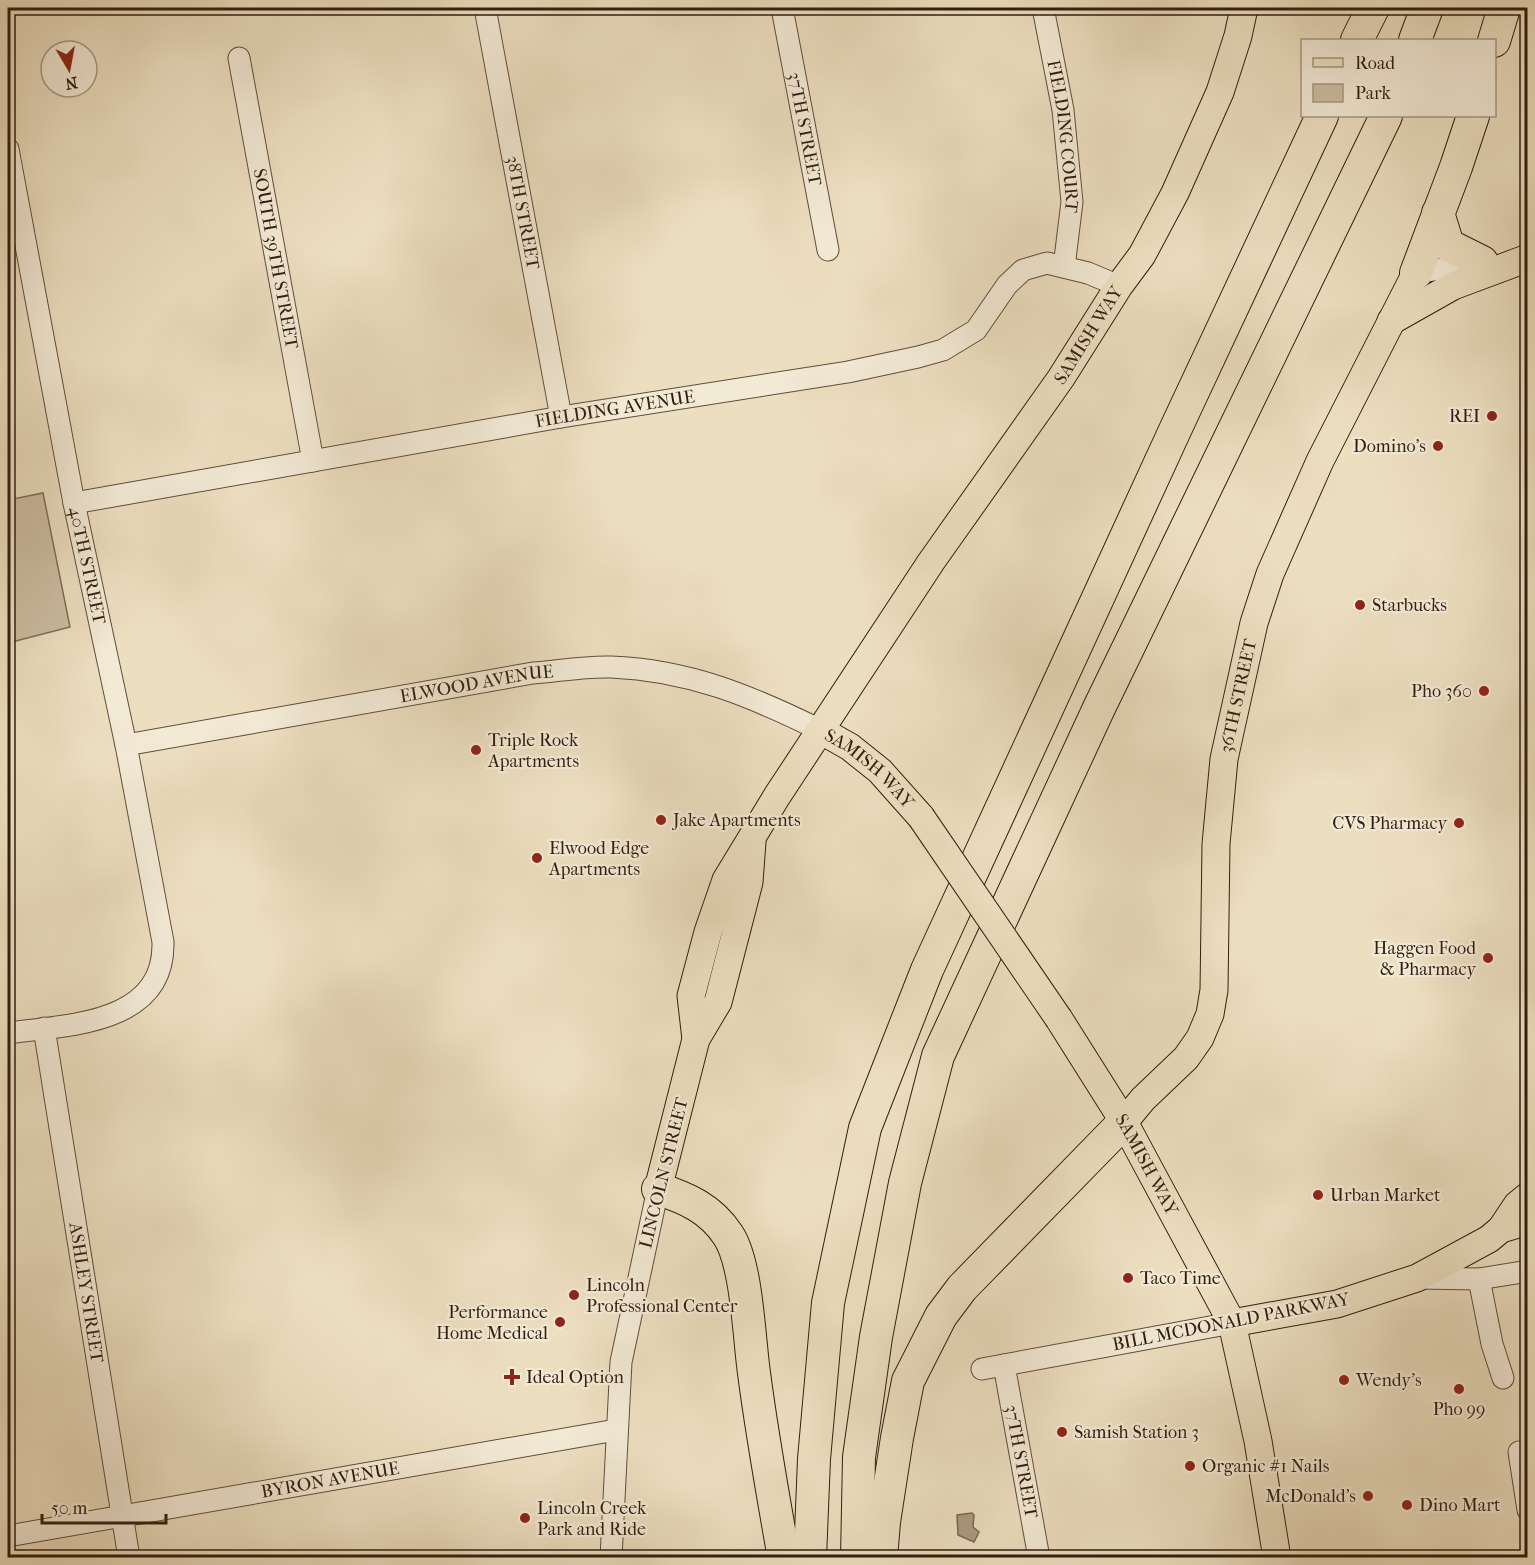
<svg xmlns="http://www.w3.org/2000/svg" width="1535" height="1565" font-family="'IM FELL French Canon',serif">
  <rect width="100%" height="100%" fill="#ecdfc0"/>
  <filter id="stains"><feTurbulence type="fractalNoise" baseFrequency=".00333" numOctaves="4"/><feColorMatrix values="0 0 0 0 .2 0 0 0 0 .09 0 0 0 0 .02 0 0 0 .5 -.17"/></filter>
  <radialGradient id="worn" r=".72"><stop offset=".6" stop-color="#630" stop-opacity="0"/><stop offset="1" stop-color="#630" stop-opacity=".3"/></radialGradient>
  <!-- green -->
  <polygon fill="#ccbea2" stroke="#7e6e58" stroke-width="1.5" points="43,493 70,627 8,643 8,500"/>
  <!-- water -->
  <polygon fill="#ac9d83" stroke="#7a6a54" stroke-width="1.5" points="972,1513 974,1515 973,1527 979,1532 974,1542 958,1535 957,1515"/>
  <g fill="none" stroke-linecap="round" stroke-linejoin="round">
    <!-- minor casing -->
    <g stroke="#5f4e3a" stroke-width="23">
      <g id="minor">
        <path id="s1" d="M 485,8 L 561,417"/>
        <path id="s2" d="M 782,8 L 828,250"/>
        <path id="s3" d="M 1043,8 L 1063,110 L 1072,202 L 1064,267"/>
        <path id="s4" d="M 239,58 L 313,461"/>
        <path id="s5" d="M 8,149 L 74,503 L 126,745 L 163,942 C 165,1025 67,1025 8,1033"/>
        <polyline points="1416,273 1482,262"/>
        <path id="s6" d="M 74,503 L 561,417 L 848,372 L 918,357 L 943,350 L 976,330 L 1007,285 L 1023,270 L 1047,263 L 1088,273 L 1119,286"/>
        <path id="s7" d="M 126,745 L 533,673 C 559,671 585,666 611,667 C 689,670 751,696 820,730"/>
        <path id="s8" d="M 44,1028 L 129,1558"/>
        <polyline points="1417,1278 1479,1279 1528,1271"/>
        <polyline points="1479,1279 1492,1344 1503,1378"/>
        <path id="s9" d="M 1004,1365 L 1039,1558"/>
        <polyline points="982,1369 1232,1323"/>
        <polyline points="1519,1452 1528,1510"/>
        <path id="s10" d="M 8,1536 L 616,1430"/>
        <polyline points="611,1558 621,1362 658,1189"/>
      </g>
    </g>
    <!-- major casing -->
    <g stroke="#301e0e" stroke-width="29">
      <g id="major">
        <polyline points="1391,321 1453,286 1528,258"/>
        <path id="s11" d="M 820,730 L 850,747 L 880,771 L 921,817"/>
        <path id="s12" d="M 1059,1019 L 1124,1122 L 1232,1323 L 1258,1441 L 1277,1558"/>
        <path id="s13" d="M 696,1039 L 691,996 L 708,932 L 726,880 L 777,796 L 931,562 L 1061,378 L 1119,286 L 1142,255 L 1175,193 L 1220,92 L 1238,36 L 1244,8"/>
        <path id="s14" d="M 1124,1122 L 1143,1099 L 1186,1058 L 1200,1038 L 1210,1014 L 1214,990 L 1216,844 L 1224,759 L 1254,623 L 1270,574 L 1320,461 L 1416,273"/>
        <polyline points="658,1189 696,1039 718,1002 749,882 752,842"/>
        <polyline points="1501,1229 1517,1205 1528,1196"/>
        <polyline points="1232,1323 1337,1304 1417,1278 1489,1239 1501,1229 1528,1221"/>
      </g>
    </g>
    <!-- highway casing -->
    <g stroke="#301e0e" stroke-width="34">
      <g id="highway">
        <polyline points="1357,40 1373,8"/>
        <polyline points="1415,40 1427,8"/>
        <polyline points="1494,41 1504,8"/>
        <polyline points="1438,213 1448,245 1482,262"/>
        <polyline points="1416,273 1456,167 1473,116"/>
        <path d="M 658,1189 C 687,1198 711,1209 728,1235 C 747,1263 749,1338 754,1373 C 762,1435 773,1496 784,1558"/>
        <polyline points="810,1558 814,1459 828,1303 865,1128 927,970 1176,428 1322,116"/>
        <polyline points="857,1558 859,1457 876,1337 905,1183 938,1056 1099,708 1386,116"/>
        <polyline points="881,1558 884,1522 897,1438 908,1381 941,1316 962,1288 1124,1122"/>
      </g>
    </g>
    <!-- minor -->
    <use href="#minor" stroke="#f3ead6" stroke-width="21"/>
    <!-- major -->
    <use href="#major" stroke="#ecdfc0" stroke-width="27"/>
    <!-- highway -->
    <use href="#highway" stroke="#ecdfc0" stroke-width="32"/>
    <!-- major-bridge casing -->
    <g stroke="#301e0e" stroke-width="29" stroke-linecap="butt">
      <polyline id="major-bridge" points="921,817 1059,1019"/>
    </g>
    <!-- major-bridge -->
    <use href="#major-bridge" stroke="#ecdfc0" stroke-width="27"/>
  </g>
  <!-- markers -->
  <g fill="#8f2418" stroke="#f3ead6" stroke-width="2">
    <circle cx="1492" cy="416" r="6"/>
    <circle cx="1438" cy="446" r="6"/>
    <circle cx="1360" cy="605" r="6"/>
    <circle cx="1484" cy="691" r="6"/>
    <circle cx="476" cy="750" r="6"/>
    <circle cx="661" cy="820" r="6"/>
    <circle cx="1459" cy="823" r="6"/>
    <circle cx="537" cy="858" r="6"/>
    <circle cx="1488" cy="958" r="6"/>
    <circle cx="1318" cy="1195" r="6"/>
    <circle cx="1128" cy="1278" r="6"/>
    <circle cx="574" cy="1295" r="6"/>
    <circle cx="560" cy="1322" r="6"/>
    <path d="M509 1368h6v6h6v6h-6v6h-6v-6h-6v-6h6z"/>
    <circle cx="1344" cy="1380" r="6"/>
    <circle cx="1459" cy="1389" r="6"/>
    <circle cx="1062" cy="1432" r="6"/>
    <circle cx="1190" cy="1466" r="6"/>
    <circle cx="1368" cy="1496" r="6"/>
    <circle cx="1407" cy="1505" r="6"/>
    <circle cx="525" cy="1518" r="6"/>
  </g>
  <g text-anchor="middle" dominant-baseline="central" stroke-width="4.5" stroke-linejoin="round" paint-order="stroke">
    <!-- street labels -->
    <g font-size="18" fill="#301e0e" stroke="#f3ead6">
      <text stroke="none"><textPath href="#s2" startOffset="123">37TH STREET</textPath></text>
      <text stroke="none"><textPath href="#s3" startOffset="130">FIELDING COURT</textPath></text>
      <text stroke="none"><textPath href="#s1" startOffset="208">38TH STREET</textPath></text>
      <text stroke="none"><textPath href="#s4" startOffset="204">SOUTH 39TH STREET</textPath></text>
      <text stroke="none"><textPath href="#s13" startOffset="819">SAMISH WAY</textPath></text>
      <text stroke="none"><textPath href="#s6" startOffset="549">FIELDING AVENUE</textPath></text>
      <text stroke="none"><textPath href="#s5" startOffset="424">40TH STREET</textPath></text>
      <text stroke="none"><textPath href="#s7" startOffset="356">ELWOOD AVENUE</textPath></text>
      <text stroke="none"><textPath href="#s14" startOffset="460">36TH STREET</textPath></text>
      <text stroke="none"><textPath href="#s11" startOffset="63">SAMISH WAY</textPath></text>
      <text stroke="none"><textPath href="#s12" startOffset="170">SAMISH WAY</textPath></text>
      <text transform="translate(664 1173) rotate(-76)">LINCOLN STREET</text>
      <text stroke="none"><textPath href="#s8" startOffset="268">ASHLEY STREET</textPath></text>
      <text transform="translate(1231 1322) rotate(-11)">BILL MCDONALD PARKWAY</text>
      <text stroke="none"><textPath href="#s9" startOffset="98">37TH STREET</textPath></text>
      <text stroke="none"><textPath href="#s10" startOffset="327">BYRON AVENUE</textPath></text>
    </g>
    <!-- poi labels -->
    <g font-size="18" fill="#301e0e" stroke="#f3ead6" text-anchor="start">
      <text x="1480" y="416" text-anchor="end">REI</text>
      <text x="1426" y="446" text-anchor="end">Domino's</text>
      <text x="1372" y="605">Starbucks</text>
      <text x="1472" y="691" text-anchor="end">Pho 360</text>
      <text x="488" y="740">Triple Rock<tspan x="488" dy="21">Apartments</tspan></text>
      <text x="673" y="820">Jake Apartments</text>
      <text x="1447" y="823" text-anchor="end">CVS Pharmacy</text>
      <text x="549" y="848">Elwood Edge<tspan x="549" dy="21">Apartments</tspan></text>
      <text x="1476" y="948" text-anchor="end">Haggen Food<tspan x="1476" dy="21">&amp; Pharmacy</tspan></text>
      <text x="1330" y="1195">Urban Market</text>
      <text x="1140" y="1278">Taco Time</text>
      <text x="586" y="1285">Lincoln<tspan x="586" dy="21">Professional Center</tspan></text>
      <text x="548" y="1312" text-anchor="end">Performance<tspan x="548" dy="21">Home Medical</tspan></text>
      <text x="526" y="1377">Ideal Option</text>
      <text x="1356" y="1380">Wendy's</text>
      <text x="1459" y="1409" text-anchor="middle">Pho 99</text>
      <text x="1074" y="1432">Samish Station 3</text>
      <text x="1202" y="1466">Organic #1 Nails</text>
      <text x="1356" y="1496" text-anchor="end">McDonald's</text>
      <text x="1419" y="1505">Dino Mart</text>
      <text x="537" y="1508">Lincoln Creek<tspan x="537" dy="21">Park and Ride</tspan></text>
    </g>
  </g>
  <!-- margin -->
  <rect width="1535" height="1565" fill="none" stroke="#ecdfc0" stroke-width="30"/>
  <rect x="9" y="9" width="1517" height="1547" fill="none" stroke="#301e0e" stroke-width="3"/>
  <rect x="15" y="15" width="1505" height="1535" fill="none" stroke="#301e0e" stroke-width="1.5"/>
  <!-- legend -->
  <rect x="1301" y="39" width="195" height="78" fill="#f3ead6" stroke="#a59886" stroke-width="1.5"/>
  <rect x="1313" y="58" width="30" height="9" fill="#ecdfc0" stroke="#a59886" stroke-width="1.5"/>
  <text x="1355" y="69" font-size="18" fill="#301e0e">Road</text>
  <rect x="1313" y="84" width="30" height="18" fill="#ccbea2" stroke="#a59886" stroke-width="1.5"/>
  <text x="1355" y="99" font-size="18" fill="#301e0e">Park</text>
  <!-- north arrow -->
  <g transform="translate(69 69) rotate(170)"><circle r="28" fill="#f3ead6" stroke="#a59886" stroke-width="1.5"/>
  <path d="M0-4.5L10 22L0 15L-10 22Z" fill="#8f2418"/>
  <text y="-9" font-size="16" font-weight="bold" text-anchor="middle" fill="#301e0e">N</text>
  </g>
  <!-- scale -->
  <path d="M42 1514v9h124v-9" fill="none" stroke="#301e0e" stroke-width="3"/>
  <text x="51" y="1514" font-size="18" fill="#301e0e" stroke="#f3ead6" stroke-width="4.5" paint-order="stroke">50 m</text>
  <rect width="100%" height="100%" filter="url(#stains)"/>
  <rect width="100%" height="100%" fill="url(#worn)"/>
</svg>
